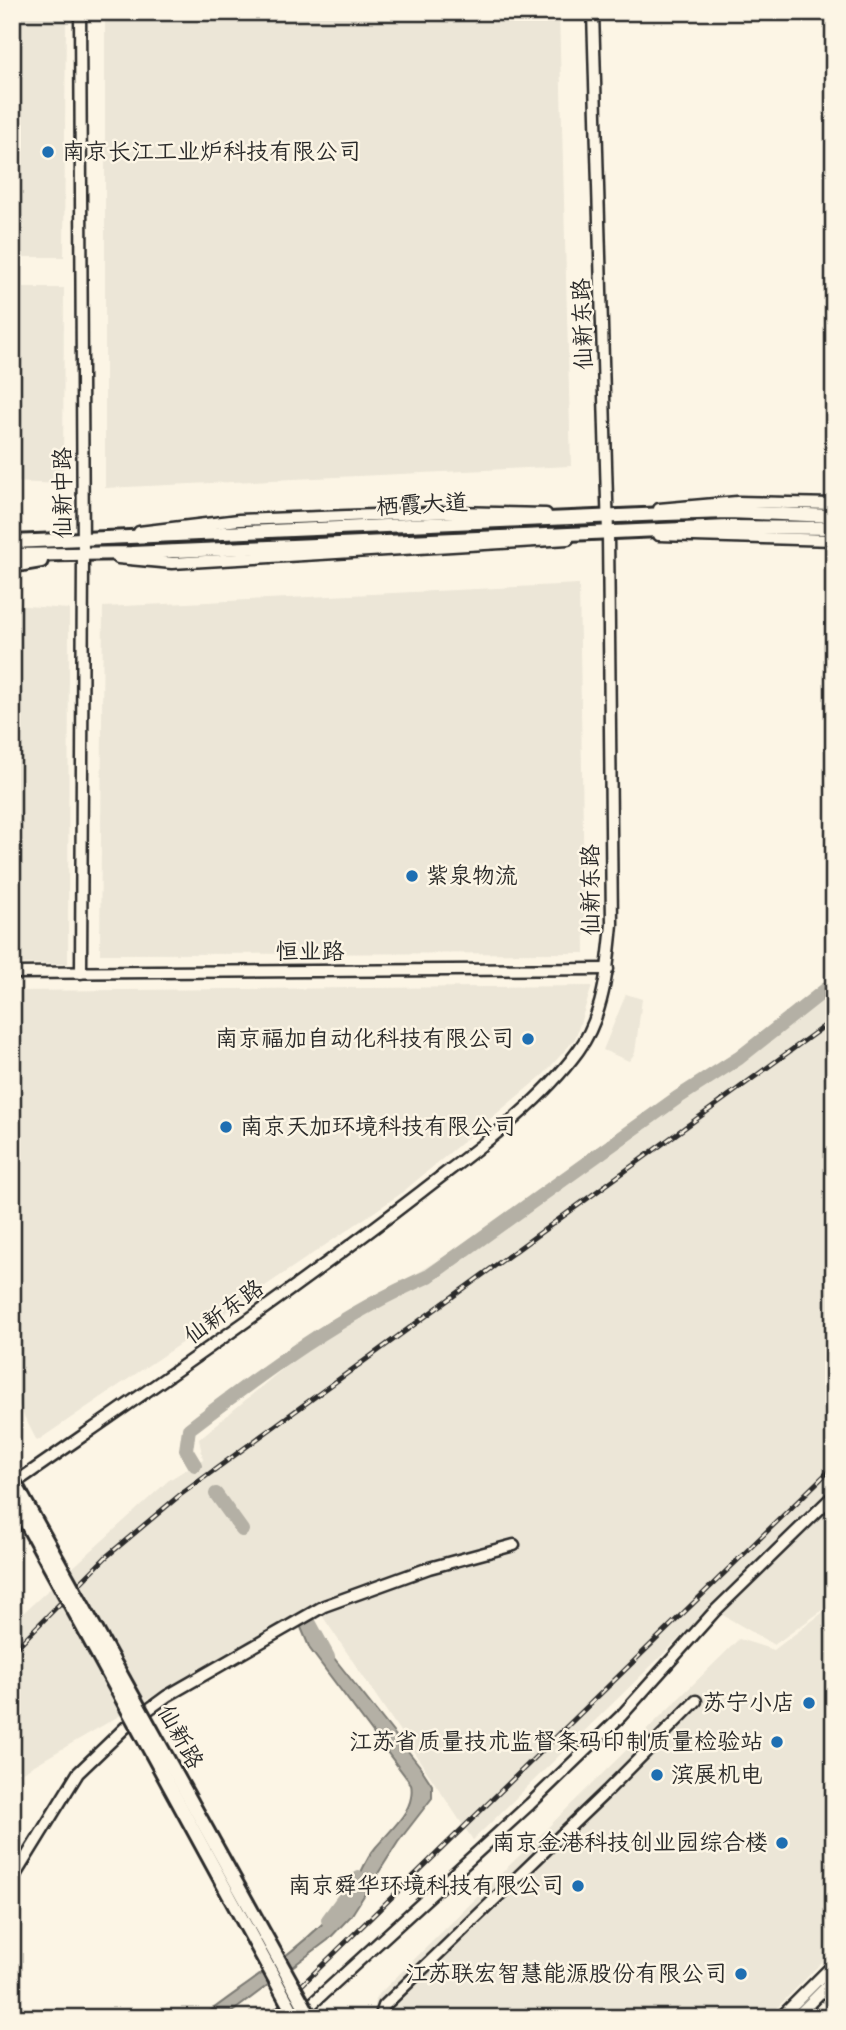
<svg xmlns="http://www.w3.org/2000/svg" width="846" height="2030" font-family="'Architects Daughter','LXGW WenKai TC',sans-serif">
  <rect width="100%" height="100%" fill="#fcf5e5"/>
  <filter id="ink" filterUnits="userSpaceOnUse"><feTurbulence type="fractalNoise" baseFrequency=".0143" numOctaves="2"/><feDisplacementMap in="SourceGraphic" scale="14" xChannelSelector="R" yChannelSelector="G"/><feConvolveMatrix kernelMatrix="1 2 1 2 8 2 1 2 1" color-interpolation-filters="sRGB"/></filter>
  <g filter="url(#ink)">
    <!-- built -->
    <g fill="#ece6d7">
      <polygon points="12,12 66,13 64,257 12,257"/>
      <polygon points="105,12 559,12 571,466 105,488"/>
      <polygon points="12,288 64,288 63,484 12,482"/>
      <polygon points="579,584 585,953 100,954 103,607"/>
      <polygon points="12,605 69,609 68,964 12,964"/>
      <polygon points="592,986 575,1039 544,1074 399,1195 37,1441 12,1393 12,991"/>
      <polygon points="834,992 834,1487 473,1840 317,1608 288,1618 12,1778 12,1623 169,1480 203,1459 199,1439 341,1320 546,1194"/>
      <polygon points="626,994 642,999 635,1053 629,1061 603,1050"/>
      <polygon points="834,1497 834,1602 774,1645 716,1611"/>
      <polygon points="834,1604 834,1950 767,2018 374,2018 376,1997 739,1639 774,1650"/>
    </g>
    <!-- water -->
    <path fill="#b4b0a5" stroke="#7d7b74" stroke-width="2" d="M 303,1619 L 419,1765 L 432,1785 L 432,1798 L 398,1842 L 351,1916 L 328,1940 L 224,2018 L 201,2018 C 248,1982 304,1948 343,1902 C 358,1886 362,1863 376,1847 C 392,1828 416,1810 411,1784 L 310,1649 L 300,1625 Z"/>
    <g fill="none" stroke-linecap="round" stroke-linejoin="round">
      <!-- river -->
      <g stroke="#b4b0a5" stroke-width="14">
        <path d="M 195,1465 L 186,1450 L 189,1429 C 265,1371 341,1314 429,1276 L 677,1098 L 739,1058 L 834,983"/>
        <polyline points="216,1494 242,1530"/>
        <polyline points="308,1620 328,1657"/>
        <polyline points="328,1920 359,1878"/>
      </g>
      <!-- minor casing -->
      <g stroke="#2b2b2b" stroke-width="15">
        <g id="minor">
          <polyline points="80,12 83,555 81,973"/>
          <polyline points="659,509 737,502 834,504"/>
          <polyline points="139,532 239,520 455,512 546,514"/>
          <polyline points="659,535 834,540"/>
          <polyline points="118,558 172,563 568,539"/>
          <polyline points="12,973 608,969"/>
          <path d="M 15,1483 C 151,1388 289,1294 421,1192 C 475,1150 537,1107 578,1051 C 604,1016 608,966 612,924 L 608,534 L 593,12"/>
          <polyline points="12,1880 78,1773 130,1723 167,1696 324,1606 429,1568 514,1545"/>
          <polyline points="303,2012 530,1804 621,1716 714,1612 834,1495"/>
          <polyline points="380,2018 384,2006 607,1791 696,1701"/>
          <polyline points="780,2018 834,1964"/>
          <polyline points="795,2018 834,1979"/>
        </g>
      </g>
      <!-- major casing -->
      <g stroke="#2b2b2b" stroke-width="18">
        <g id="major">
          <polyline points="12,542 666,514 728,512 834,516"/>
          <polyline points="12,555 131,553 728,527 834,528"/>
          <polyline points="12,566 41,561"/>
        </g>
      </g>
      <!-- minor -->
      <use href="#minor" stroke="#fcf5e5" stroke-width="10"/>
      <!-- major -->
      <use href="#major" stroke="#fcf5e5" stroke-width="12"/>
      <!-- rail casing -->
      <g stroke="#2b2b2b" stroke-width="5">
        <g id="rail">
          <polyline points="12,1652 106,1557 180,1495 834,1019"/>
          <polyline points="268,2018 834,1466"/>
        </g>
      </g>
      <!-- rail -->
      <use href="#rail" stroke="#fcf5e5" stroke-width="2.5" stroke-dasharray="8" stroke-linecap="butt"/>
      <!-- major-bridge casing -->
      <g stroke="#2b2b2b" stroke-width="18" stroke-linecap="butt">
        <g id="major-bridge">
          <polyline points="12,1478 311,2018"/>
          <polyline points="12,1497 296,2018"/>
        </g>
      </g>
      <!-- major-bridge -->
      <use href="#major-bridge" stroke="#fcf5e5" stroke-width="12"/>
    </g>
  </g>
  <!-- markers -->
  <g fill="#1f6fb2" stroke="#fcf5e5" stroke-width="2.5">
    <circle cx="48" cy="152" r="7"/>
    <circle cx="412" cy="876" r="7"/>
    <circle cx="528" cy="1039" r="7"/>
    <circle cx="226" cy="1127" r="7"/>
    <circle cx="809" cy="1703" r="7"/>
    <circle cx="777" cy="1742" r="7"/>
    <circle cx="657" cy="1775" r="7"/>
    <circle cx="782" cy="1843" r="7"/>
    <circle cx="578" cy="1886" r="7"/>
    <circle cx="741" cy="1974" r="7"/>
  </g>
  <g text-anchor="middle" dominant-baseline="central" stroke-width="5" stroke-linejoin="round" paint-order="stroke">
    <!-- poi labels -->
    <g font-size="23" fill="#2b2b2b" stroke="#fcf5e5" text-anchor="end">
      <text x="62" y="152" text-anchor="start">南京长江工业炉科技有限公司</text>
      <text x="426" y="876" text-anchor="start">紫泉物流</text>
      <text x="514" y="1039">南京福加自动化科技有限公司</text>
      <text x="240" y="1127" text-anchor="start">南京天加环境科技有限公司</text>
      <text x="795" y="1703">苏宁小店</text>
      <text x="763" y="1742">江苏省质量技术监督条码印制质量检验站</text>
      <text x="671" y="1775" text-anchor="start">滨展机电</text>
      <text x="768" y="1843">南京金港科技创业园综合楼</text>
      <text x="564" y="1886">南京舜华环境科技有限公司</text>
      <text x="727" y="1974">江苏联宏智慧能源股份有限公司</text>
    </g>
    <!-- street labels -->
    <g font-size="23" fill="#2b2b2b" stroke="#fcf5e5">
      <text transform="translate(583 324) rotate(-92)">仙新东路</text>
      <text transform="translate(63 493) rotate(-90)">仙新中路</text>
      <text transform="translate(422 505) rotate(-3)">栖霞大道</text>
      <text transform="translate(591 890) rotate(-90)">仙新东路</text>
      <text x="310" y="952">恒业路</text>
      <text transform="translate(224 1312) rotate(-36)">仙新东路</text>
      <text transform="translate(180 1737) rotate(61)">仙新路</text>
    </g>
  </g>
  <!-- margin -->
  <rect width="846" height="2030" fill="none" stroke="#fcf5e5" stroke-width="42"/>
  <rect x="21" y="21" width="804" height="1988" fill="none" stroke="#2b2b2b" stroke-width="2.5" filter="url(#ink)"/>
</svg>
